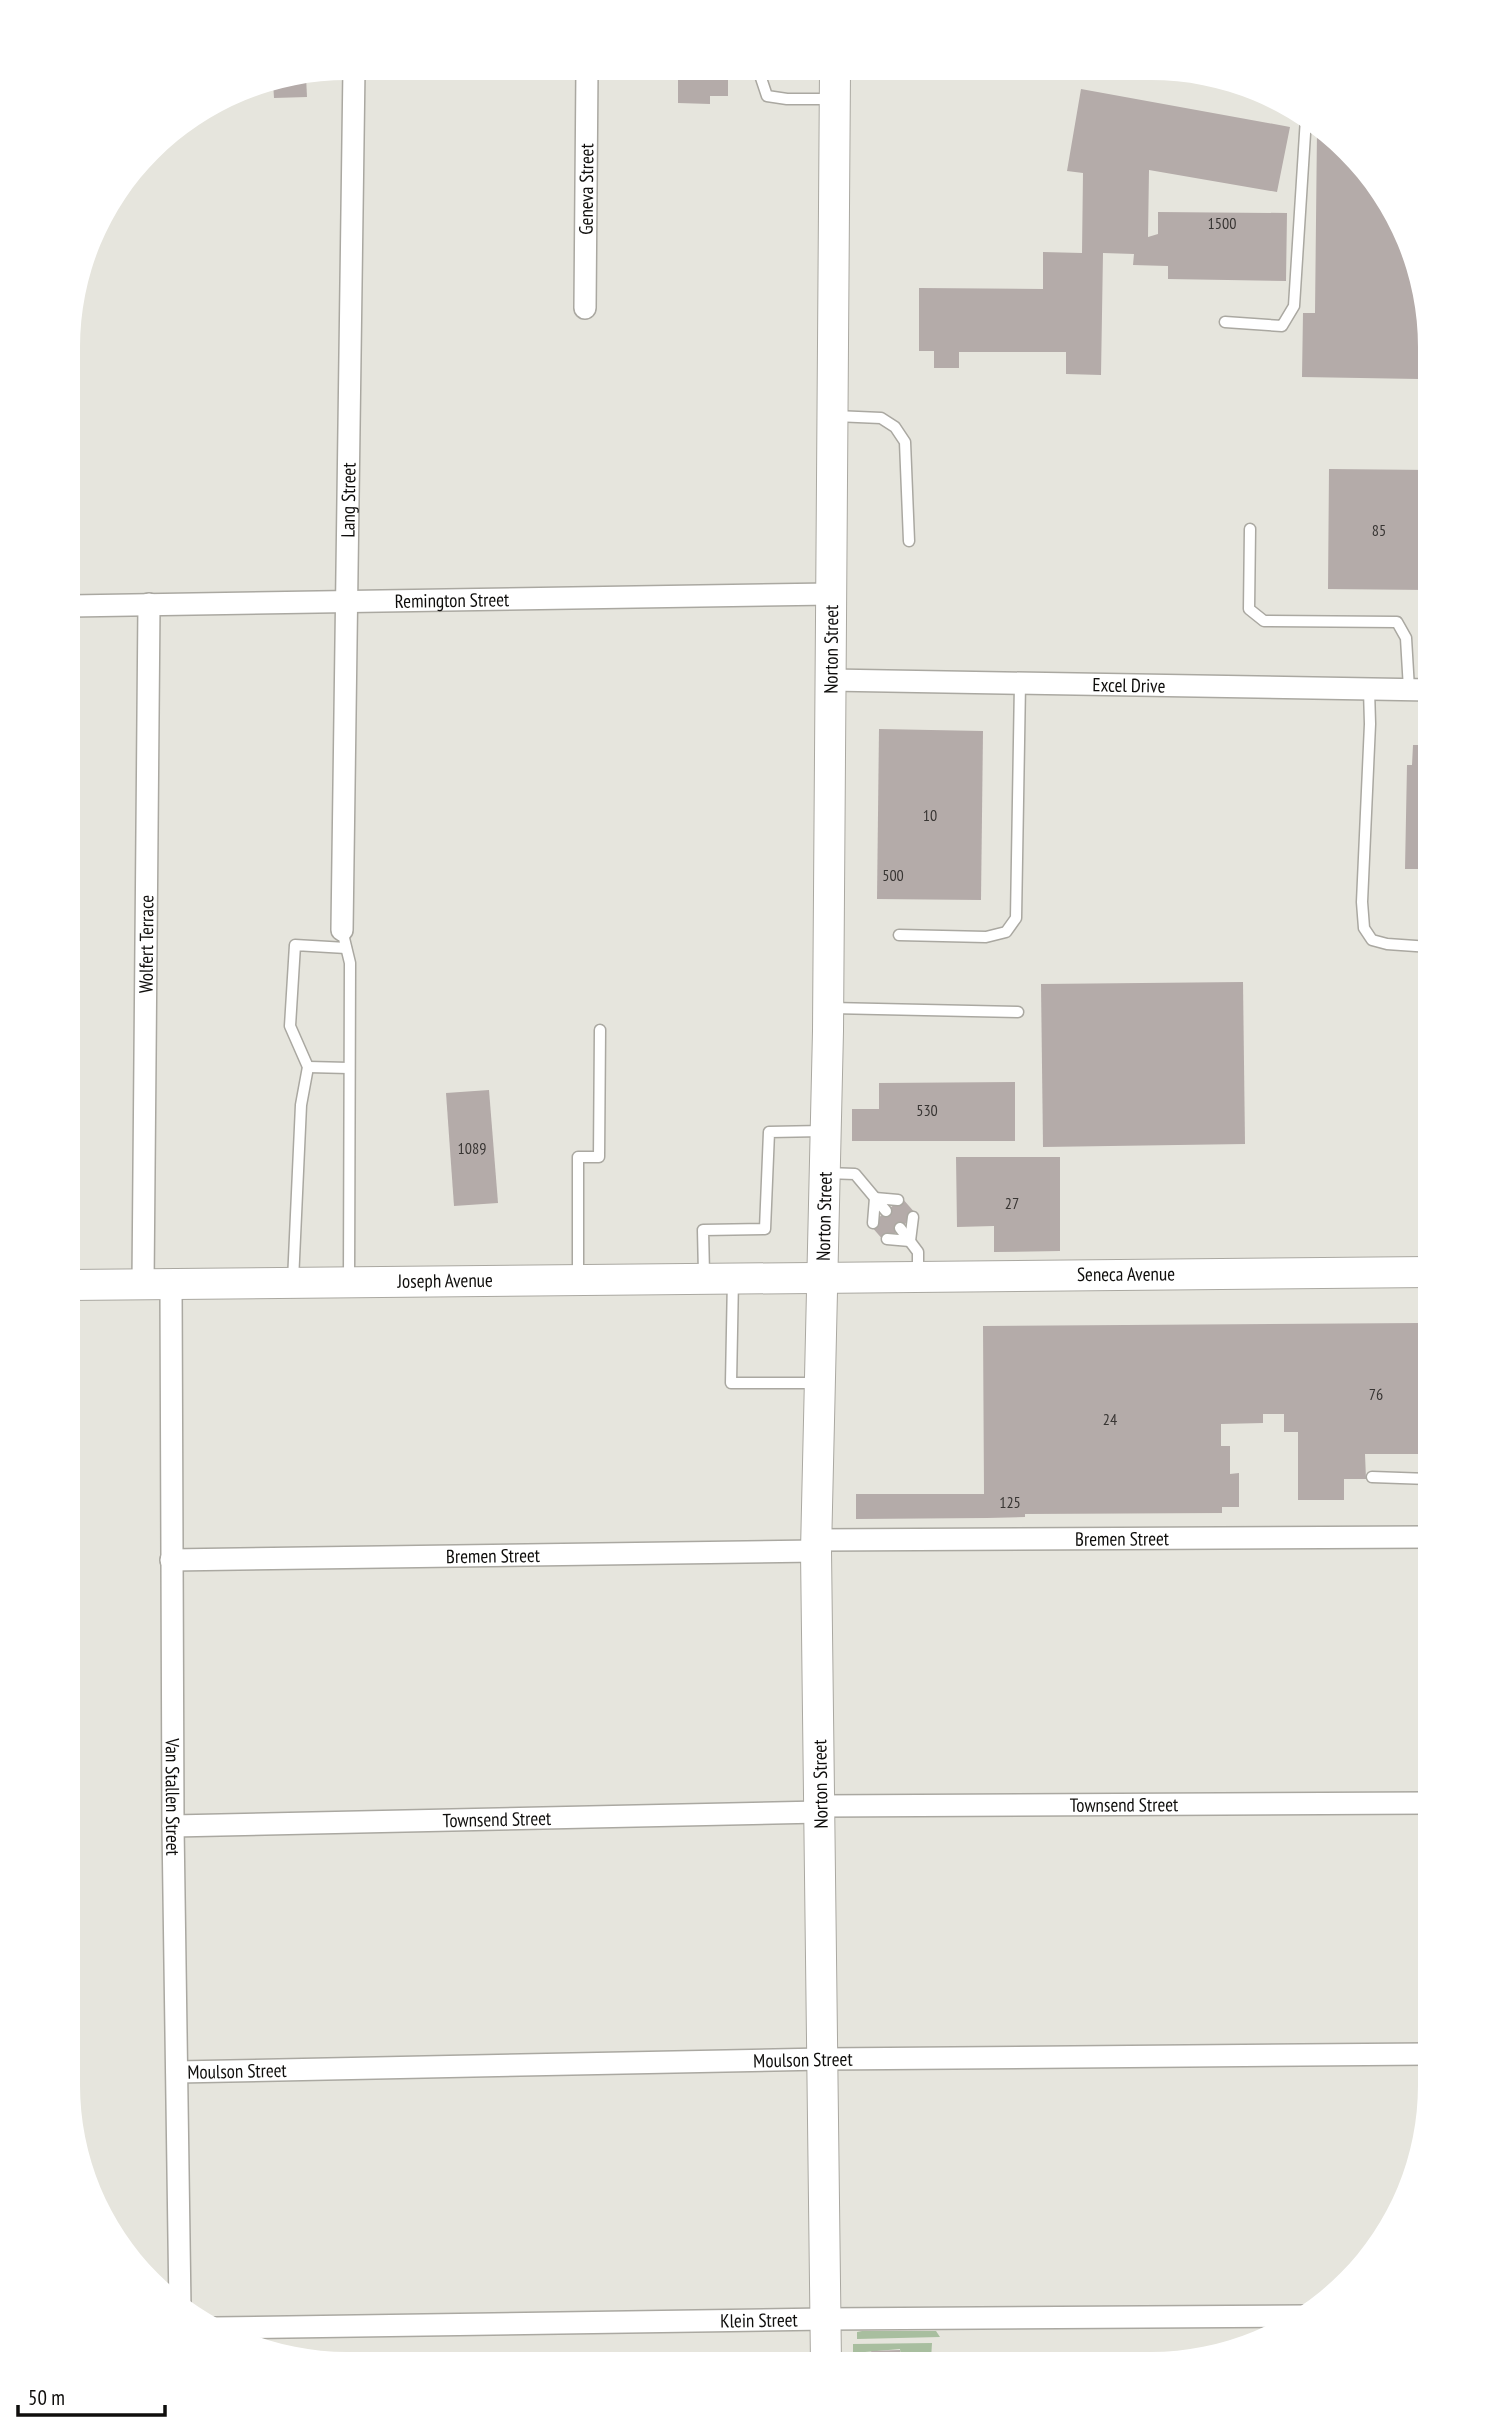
<svg xmlns="http://www.w3.org/2000/svg" width="1498" height="2433" font-family="'PT Sans Narrow',sans-serif">
  <rect width="100%" height="100%" fill="#e6e5dd"/>
  <!-- green -->
  <g fill="#a8be9f">
    <polygon points="862,2331 936,2331 940,2337 857,2339 857,2332"/>
    <polygon points="932,2343 931,2359 927,2360 927,2364 905,2364 905,2359 901,2358 900,2349 865,2352 864,2364 853,2364 853,2344"/>
  </g>
  <!-- building -->
  <g fill="#b4aba9">
    <polygon points="678,69 728,69 728,96 710,96 710,104 678,103"/>
    <polygon points="768,69 789,70 789,74 768,74"/>
    <polygon points="306,76 307,97 274,98 273,83"/>
    <polygon points="1081,89 1290,127 1277,192 1149,170 1148,237 1158,234 1158,212 1287,213 1286,281 1168,279 1168,266 1133,265 1134,254 1103,253 1101,375 1066,374 1066,352 959,352 959,368 934,368 934,351 919,351 919,288 1043,289 1043,252 1082,253 1083,173 1067,171"/>
    <polygon points="1317,130 1325,130 1372,178 1409,241 1420,300 1419,379 1302,377 1303,313 1315,313"/>
    <polygon points="1329,469 1430,470 1430,636 1427,636 1427,590 1328,589"/>
    <polygon points="879,729 983,731 981,900 877,899"/>
    <polygon points="1413,745 1430,745 1430,869 1405,869 1407,765 1412,765"/>
    <polygon points="1243,982 1245,1144 1043,1147 1041,984"/>
    <polygon points="1015,1082 1015,1141 852,1141 852,1109 879,1109 879,1083"/>
    <polygon points="489,1090 498,1203 454,1206 446,1093"/>
    <polygon points="956,1157 1060,1157 1060,1251 994,1252 994,1226 957,1227"/>
    <polygon points="902,1198 916,1214 885,1242 870,1225"/>
    <polygon points="1420,1323 1421,1454 1365,1454 1366,1479 1344,1479 1344,1500 1298,1500 1298,1432 1284,1432 1284,1414 1263,1414 1263,1423 1221,1424 1221,1446 1230,1446 1230,1474 1239,1473 1239,1507 1222,1507 1222,1513 1025,1514 1025,1517 987,1518 856,1519 856,1494 984,1494 983,1326"/>
    <polygon points="900,2350 900,2359 905,2359 905,2364 866,2364 865,2353 872,2353 871,2351"/>
    <rect x="930" y="2361" width="32" height="3"/>
  </g>
  <g fill="none" stroke-linecap="round" stroke-linejoin="round">
    <!-- lane casing -->
    <g stroke="#aaa8a1" stroke-width="13">
      <g id="lane">
        <polyline points="758,69 767,96 787,99 833,99"/>
        <polyline points="1225,322 1282,326 1294,306 1306,118"/>
        <polyline points="835,416 881,418 895,427 905,442 909,541"/>
        <polyline points="1250,529 1249,609 1264,621 1397,622 1406,638 1409,689"/>
        <polyline points="1369,689 1370,724 1362,902 1364,928 1372,940 1387,944 1430,947"/>
        <polyline points="342,930 350,963 349,1280"/>
        <polyline points="899,935 986,937 1006,932 1016,918 1020,683"/>
        <polyline points="831,1008 1018,1012"/>
        <polyline points="308,1067 349,1068"/>
        <polyline points="826,1173 855,1174 886,1211"/>
        <polyline points="873,1223 875,1198 898,1200"/>
        <polyline points="900,1228 918,1252 918,1274"/>
        <polyline points="887,1239 910,1241 913,1217"/>
        <polyline points="704,1274 703,1230 765,1229 769,1132 823,1131"/>
        <polyline points="578,1277 578,1157 599,1157 600,1030"/>
        <polyline points="733,1278 731,1383 816,1383"/>
        <polyline points="293,1281 301,1105 308,1067 290,1026 295,945 346,948"/>
        <polyline points="1372,1477 1429,1479"/>
      </g>
    </g>
    <!-- street casing -->
    <g stroke="#aaa8a1" stroke-width="24">
      <g id="street">
        <path id="s1" d="M 585,308 L 587,69"/>
        <path id="s2" d="M 70,606 L 831,594"/>
        <path id="s3" d="M 830,680 L 1430,690"/>
        <path id="s4" d="M 342,930 L 354,68"/>
        <path id="s5" d="M 143,1284 L 149,604"/>
        <path id="s6" d="M 171,1284 L 173,1826 L 180,2308"/>
        <path id="s7" d="M 816,1540 L 1429,1537"/>
        <path id="s8" d="M 171,1560 L 816,1551"/>
        <path id="s9" d="M 820,1806 L 1429,1803"/>
        <path id="s10" d="M 173,1826 L 820,1812"/>
        <path id="s11" d="M 177,2072 L 823,2059 L 1429,2054"/>
        <path id="s12" d="M 215,2328 L 825,2319 L 1305,2316"/>
      </g>
    </g>
    <!-- secondary casing -->
    <g stroke="#aaa8a1" stroke-width="32">
      <g id="secondary">
        <path id="s13" d="M 69,1285 C 523,1279 976,1274 1429,1272"/>
        <path id="s14" d="M 826,2364 L 816,1551 L 828,1031 L 835,70"/>
      </g>
    </g>
    <!-- lane -->
    <use href="#lane" stroke="#fff" stroke-width="10"/>
    <!-- street -->
    <use href="#street" stroke="#fff" stroke-width="21"/>
    <!-- secondary -->
    <use href="#secondary" stroke="#fff" stroke-width="30"/>
  </g>
  <g text-anchor="middle" dominant-baseline="central" stroke-width="5" stroke-linejoin="round" paint-order="stroke">
    <!-- number labels -->
    <g font-size="16" fill="#383533">
      <text x="1222" y="223">1500</text>
      <text x="1379" y="530">85</text>
      <text x="930" y="815">10</text>
      <text x="893" y="875">500</text>
      <text x="927" y="1110">530</text>
      <text x="472" y="1148">1089</text>
      <text x="1012" y="1203">27</text>
      <text x="1376" y="1394">76</text>
      <text x="1110" y="1419">24</text>
      <text x="1010" y="1502">125</text>
    </g>
    <!-- street labels -->
    <g font-size="19" fill="#0f0e0c" stroke="#fff">
      <text stroke="none"><textPath href="#s1" startOffset="119">Geneva Street</textPath></text>
      <text stroke="none"><textPath href="#s4" startOffset="430">Lang Street</textPath></text>
      <text stroke="none"><textPath href="#s2" startOffset="382">Remington Street</textPath></text>
      <text stroke="none"><textPath href="#s14" startOffset="1715">Norton Street</textPath></text>
      <text stroke="none"><textPath href="#s3" startOffset="299">Excel Drive</textPath></text>
      <text stroke="none"><textPath href="#s5" startOffset="340">Wolfert Terrace</textPath></text>
      <text stroke="none"><textPath href="#s14" startOffset="1148">Norton Street</textPath></text>
      <text stroke="none"><textPath href="#s13" startOffset="1057">Seneca Avenue</textPath></text>
      <text stroke="none"><textPath href="#s13" startOffset="376">Joseph Avenue</textPath></text>
      <text stroke="none"><textPath href="#s7" startOffset="306">Bremen Street</textPath></text>
      <text stroke="none"><textPath href="#s8" startOffset="322">Bremen Street</textPath></text>
      <text transform="translate(820 1784) rotate(-91)">Norton Street</text>
      <text stroke="none"><textPath href="#s6" startOffset="513">Van Stallen Street</textPath></text>
      <text stroke="none"><textPath href="#s9" startOffset="304">Townsend Street</textPath></text>
      <text stroke="none"><textPath href="#s10" startOffset="324">Townsend Street</textPath></text>
      <text stroke="none"><textPath href="#s11" startOffset="626">Moulson Street</textPath></text>
      <text stroke="none"><textPath href="#s11" startOffset="60">Moulson Street</textPath></text>
      <text stroke="none"><textPath href="#s12" startOffset="544">Klein Street</textPath></text>
    </g>
  </g>
  <!-- crop -->
  <path d="M0 0H1498V2433H0ZM347 80H1151A267 267 0 0 1 1418 347V2085A267 267 0 0 1 1151 2352H347A267 267 0 0 1 80 2085V347A267 267 0 0 1 347 80Z" fill="#fff" fill-rule="evenodd"/>
  <!-- scale -->
  <path d="M18 2405v10h147v-10" fill="none" stroke="#0f0e0c" stroke-width="3.5"/>
  <text x="28" y="2405" font-size="21" fill="#0f0e0c" stroke="#ffffff" stroke-width="5" paint-order="stroke">50 m</text>
</svg>
